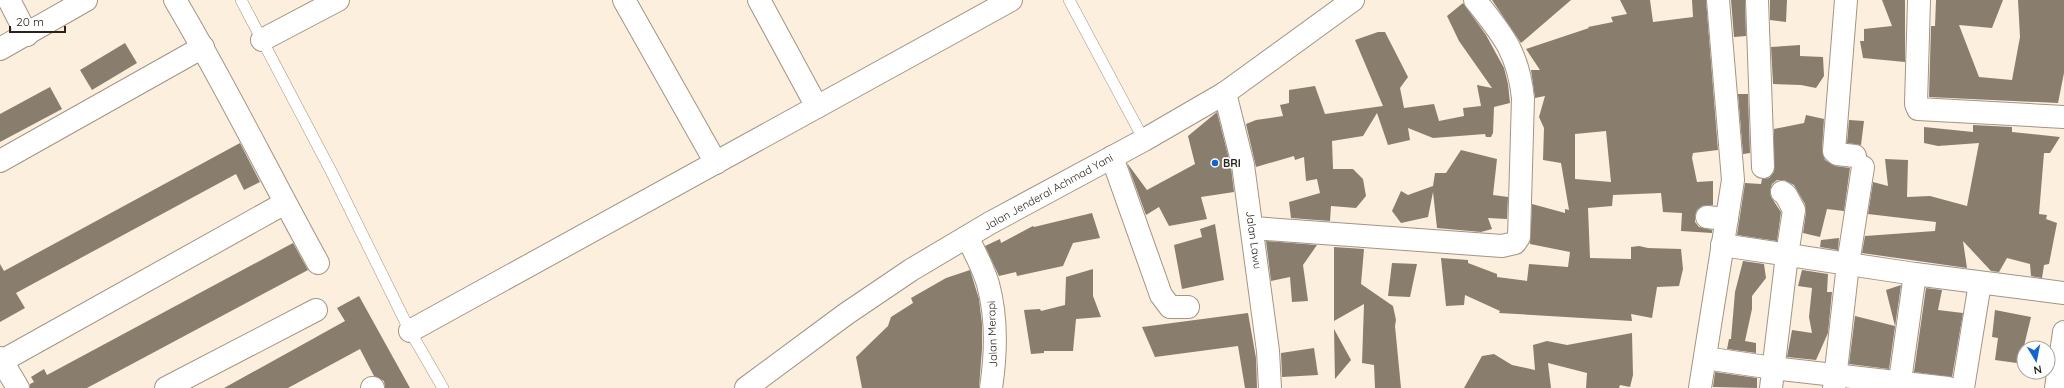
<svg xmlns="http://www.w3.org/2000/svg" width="2064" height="388" font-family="Quicksand,sans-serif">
  <rect width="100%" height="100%" fill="#fcefdd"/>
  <!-- building -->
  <g fill="#897d6d" fill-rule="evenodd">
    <polygon points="1492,0 1571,0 1521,43"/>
    <path d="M 1620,0 L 1650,0 L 1653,22 L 1693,17 L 1692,0 L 1706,0 L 1718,150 L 1693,153 L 1692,158 L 1697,182 L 1713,181 L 1713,205 L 1702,206 L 1697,210 L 1695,216 L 1695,222 L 1699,227 L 1712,230 L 1712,233 L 1681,231 L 1682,213 L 1663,212 L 1661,193 L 1613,195 L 1612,206 L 1588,208 L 1590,258 L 1631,259 L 1631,247 L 1639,246 L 1648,248 L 1681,249 L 1683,269 L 1679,286 L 1657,287 L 1652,318 L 1631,314 L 1632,321 L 1499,313 L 1500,311 L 1465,295 L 1464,305 L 1446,306 L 1441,258 L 1468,260 L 1468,263 L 1497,274 L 1497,277 L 1527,281 L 1529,264 L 1568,267 L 1570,252 L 1530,244 L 1532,204 L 1565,213 L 1565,209 L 1569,210 L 1561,163 L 1543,160 L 1544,128 L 1539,117 L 1545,96 L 1535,98 L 1531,70 L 1540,70 L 1526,49 L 1589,28 L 1588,27 L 1613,22 L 1611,17 L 1627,14 ZM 1606,131 L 1611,182 L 1575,179 L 1575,134 Z"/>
    <polygon points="1731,0 1745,0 1746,36 1734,37"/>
    <polygon points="1770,0 1787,0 1786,22 1770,20"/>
    <polygon points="1882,0 1905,0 1905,62 1863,58 1860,41 1864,41 1864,29 1892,26"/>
    <polygon points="1936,0 2003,0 1992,28 1959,25 1979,77 2012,80 2020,37 2018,0 2064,0 2064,73 2058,103 1929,97 1931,26 1935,26"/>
    <polygon points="1463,3 1486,35 1504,68 1508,84 1510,103 1494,107 1493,133 1491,137 1486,137 1485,134 1433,138 1408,128 1410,140 1388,145 1377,113 1363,136 1332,141 1333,169 1353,169 1363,179 1366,196 1356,208 1331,206 1330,221 1291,218 1289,202 1320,193 1317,179 1306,181 1304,157 1295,160 1294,156 1256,167 1246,124 1256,120 1283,116 1280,105 1289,103 1289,90 1315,86 1325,114 1383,106 1355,40 1378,32 1385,32 1408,77 1400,88 1404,108 1434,104 1439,121 1464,116 1463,108 1481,106 1477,85 1492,88 1459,41 1447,16"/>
    <polygon points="125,43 137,63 92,90 80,70"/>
    <polygon points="1800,45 1800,56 1823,57 1824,76 1816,88 1801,85 1773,84 1771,47"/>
    <polygon points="50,87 62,109 0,142 0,114"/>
    <polygon points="1738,94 1748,94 1750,153 1743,154"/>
    <polygon points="1217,112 1231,167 1234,192 1201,197 1207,219 1169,226 1159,207 1146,215 1127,163 1147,190 1195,164 1188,136"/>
    <polygon points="1806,115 1824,119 1822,150 1825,160 1835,166 1850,168 1844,211 1827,209 1820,237 1803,233 1806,212 1805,204 1794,185 1784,180 1777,180 1772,184 1770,191 1771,197 1781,212 1777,241 1737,235 1745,183 1761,184 1762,179 1769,178 1774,172 1774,129 1804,123"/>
    <polygon points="1849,120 1864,121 1861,145 1847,143"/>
    <polygon points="1973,125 2012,127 2012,132 2060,137 2050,153 2044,153 2039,214 2047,215 2046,219 2057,223 2049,264 2044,265 2042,278 2031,276 2030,264 2007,258 1999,272 1991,271 1963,241 1967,268 1862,253 1865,236 1935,231 1936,222 1868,214 1873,182 1888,186 1885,159 1908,160 1907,197 1930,196 1967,206 1979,143 1938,146 1924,143 1924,127 1973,132"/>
    <polygon points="240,143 260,182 244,190 236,174 16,293 25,308 0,322 0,264 4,271"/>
    <polygon points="1461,150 1497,159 1493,195 1508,197 1507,219 1488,218 1492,229 1481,232 1437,228 1433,192 1428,217 1401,223 1392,211 1401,191 1408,195 1433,186 1435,173 1446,173"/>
    <polygon points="1092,213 1100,238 1073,243 1063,266 1017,276 1016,272 999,276 985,246 1000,239 1001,243 1033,226 1034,227"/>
    <polygon points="1215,224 1224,280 1182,289 1174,245 1202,237 1200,229"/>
    <polygon points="1839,238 1838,250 1820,247 1821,240"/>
    <polygon points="1266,241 1317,245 1303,265 1308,301 1292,302 1290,277 1271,281"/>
    <polygon points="293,243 308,270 87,388 30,388 30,384 34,382 31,377 44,369 47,375"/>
    <polygon points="1334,247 1364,249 1361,284 1393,306 1396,320 1395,326 1401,388 1375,388 1374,365 1362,363 1364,304 1334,321"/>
    <polygon points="1743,261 1764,264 1766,278 1752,296 1752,309 1745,341 1756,343 1756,353 1727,349 1729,339 1731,339 1735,292"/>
    <polygon points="1392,263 1417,264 1410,297 1388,296"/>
    <polygon points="1093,269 1093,296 1101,317 1076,319 1073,351 1044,351 1044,353 1031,354 1024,310 1040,309 1041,311 1065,305 1066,277"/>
    <polygon points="970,270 979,299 982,324 982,349 979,388 862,388 856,357 888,326 891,317 913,303 911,298 946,278"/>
    <polygon points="1802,270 1828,274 1827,292 1832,292 1828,333 1816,360 1787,357 1792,330 1812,333 1809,317 1812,288 1798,286"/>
    <polygon points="1901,285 1889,369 1849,364 1855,316 1895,326 1886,290"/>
    <polygon points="1926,288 1942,290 1938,310 1963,313 1952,377 1914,372"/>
    <polygon points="359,296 410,388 385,388 384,381 374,376 360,349 288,388 224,388 345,321 337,308"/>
    <polygon points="1995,310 2031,317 2024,346 2024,364 1995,360 1998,338 1992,337"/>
    <polygon points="1248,313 1256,358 1257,388 1245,388 1238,346 1155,357 1142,327"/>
    <polygon points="1334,329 1351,360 1335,379"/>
    <polygon points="1632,333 1633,375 1630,387 1620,385 1619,388 1586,388 1587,373 1548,363 1551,388 1464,388 1482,356 1494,354 1512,365 1535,370 1533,345 1547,341 1567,345"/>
    <polygon points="1314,348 1318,375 1282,377 1281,353"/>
    <polygon points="1715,372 1757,378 1757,388 1713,387"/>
  </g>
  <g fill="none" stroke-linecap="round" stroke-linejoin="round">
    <!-- lane casing -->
    <g stroke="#a19584" stroke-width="12">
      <g id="lane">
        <polyline points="241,0 332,173 410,331 443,388"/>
        <polyline points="1069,0 1144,140"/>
      </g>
    </g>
    <!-- street casing -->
    <g stroke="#a19584" stroke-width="24">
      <g id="street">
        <polyline points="9,0 27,35"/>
        <path d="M 175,0 C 226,86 270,176 318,263"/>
        <polyline points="624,0 716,163"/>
        <polyline points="759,0 817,107"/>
        <polyline points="1757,0 1763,167"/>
        <polyline points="1846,0 1834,151 1837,154 1855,156"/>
        <polyline points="1919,0 1916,104 1918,109 2064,117"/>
        <polyline points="262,40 338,0"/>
        <polyline points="0,49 86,0"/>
        <polyline points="1225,93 1243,165 1268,351 1270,388"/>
        <polyline points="1112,157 1161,295 1170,307 1188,307"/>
        <polyline points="0,161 203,47"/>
        <polyline points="1707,217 1727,219"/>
        <path d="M 1253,228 L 1502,246 L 1515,243 L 1519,237 L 1523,98 C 1518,52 1503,35 1475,0"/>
        <path d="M 967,237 C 975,252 983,268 988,284 C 997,317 996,355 991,388"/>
        <polyline points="1722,245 1915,274 2064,293"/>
        <polyline points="410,331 1011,0"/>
        <polyline points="0,358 18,388"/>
        <polyline points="1705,358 1773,368 1948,388"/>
        <polyline points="2,361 285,203"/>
        <polyline points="166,388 316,310"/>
        <polyline points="372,388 373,388"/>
        <polyline points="1700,388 1733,180 1718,0"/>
        <polyline points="1771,388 1787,255 1794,210 1786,195 1782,192"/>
        <polyline points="1834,388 1848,264 1863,167"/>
        <polyline points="1899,388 1915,274"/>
        <polyline points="1963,388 1980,283"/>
      </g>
    </g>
    <!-- secondary casing -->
    <g stroke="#a19584" stroke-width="24">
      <g id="secondary">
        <polyline points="746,388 846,314 911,270 990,223 1144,140 1225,93 1353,0"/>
        <polyline points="2056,388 2064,332"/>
      </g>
    </g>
    <!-- lane -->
    <use href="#lane" stroke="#fff" stroke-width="11"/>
    <!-- street -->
    <use href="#street" stroke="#fff" stroke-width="22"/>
    <!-- secondary -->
    <use href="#secondary" stroke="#fff" stroke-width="22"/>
  </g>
  <!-- markers -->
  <circle fill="#1265cf" stroke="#fefefe" stroke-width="1.5" cx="1215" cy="163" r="4"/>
  <g text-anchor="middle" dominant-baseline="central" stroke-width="3.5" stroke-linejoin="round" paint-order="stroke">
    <!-- poi labels -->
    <g font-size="11" font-weight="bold" fill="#27221b" stroke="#fefefe" text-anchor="start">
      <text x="1223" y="163">BRI</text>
    </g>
    <!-- street labels -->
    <g font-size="11" fill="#27221b" stroke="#fefefe">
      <text transform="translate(1048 192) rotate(-29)">Jalan Jenderal Achmad Yani</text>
      <text transform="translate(1254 240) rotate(82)">Jalan Lawu</text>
      <text transform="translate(992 334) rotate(-92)">Jalan Merapi</text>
    </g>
  </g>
  <!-- north arrow -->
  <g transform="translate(2036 360) rotate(170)"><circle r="19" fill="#fefefe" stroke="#a8a6a3"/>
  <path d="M0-3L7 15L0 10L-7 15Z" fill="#1265cf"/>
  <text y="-6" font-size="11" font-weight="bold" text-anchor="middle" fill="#27221b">N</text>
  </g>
  <!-- scale -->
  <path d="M10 26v6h55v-6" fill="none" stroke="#27221b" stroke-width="2"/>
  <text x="16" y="26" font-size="12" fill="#27221b" stroke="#fefefe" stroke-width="3" paint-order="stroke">20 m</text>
</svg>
